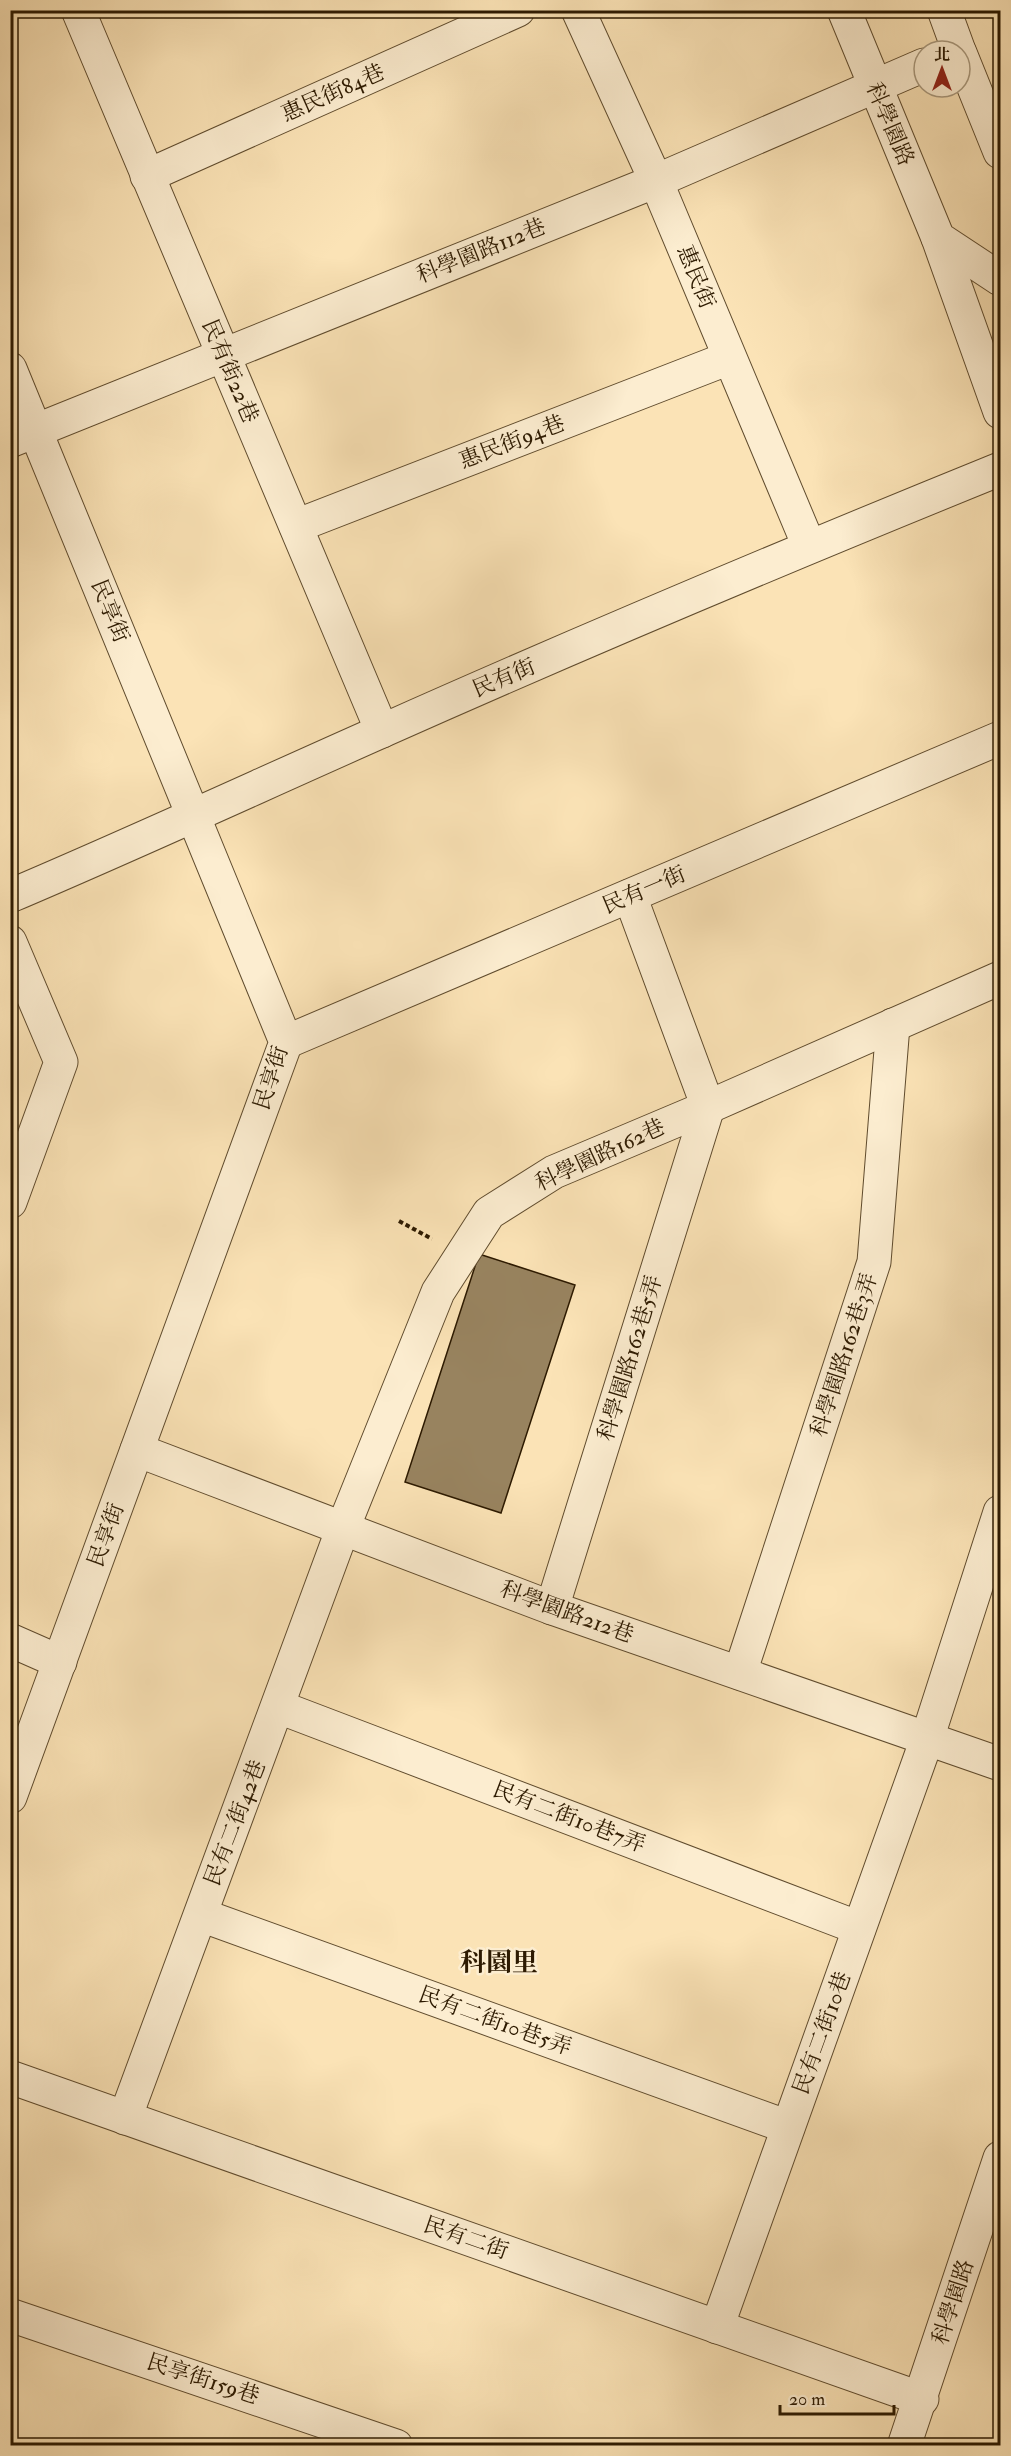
<svg xmlns="http://www.w3.org/2000/svg" width="1011" height="2456" font-family="'IM FELL Double Pica','Noto Serif TC',serif">
  <rect width="100%" height="100%" fill="#fbe3b6"/>
  <filter id="stains"><feTurbulence type="fractalNoise" baseFrequency=".00333" numOctaves="4"/><feColorMatrix values="0 0 0 0 .2 0 0 0 0 .09 0 0 0 0 .02 0 0 0 .5 -.17"/></filter>
  <radialGradient id="worn" r=".72"><stop offset=".6" stop-color="#630" stop-opacity="0"/><stop offset="1" stop-color="#630" stop-opacity=".3"/></radialGradient>
  <!-- building -->
  <polygon fill="#98835f" stroke="#2d1a01" stroke-width="1.5" points="479,1254 575,1285 501,1513 405,1482"/>
  <g fill="none" stroke-linecap="round" stroke-linejoin="round">
    <!-- minor casing -->
    <g stroke="#604c2e" stroke-width="35">
      <g id="minor">
        <polyline points="78,10 382,731"/>
        <polyline points="578,10 656,181 809,546"/>
        <polyline points="844,10 938,238 1000,279"/>
        <polyline points="944,10 959,51"/>
        <polyline points="960,53 1000,152"/>
        <polyline points="147,176 518,10"/>
        <polyline points="938,238 1000,412"/>
        <polyline points="10,369 286,1042 10,1797"/>
        <polyline points="10,441 656,181 924,65"/>
        <polyline points="296,526 729,358"/>
        <path d="M 10,896 C 135,843 258,786 382,731 C 586,640 793,553 1000,469"/>
        <polyline points="630,896 708,1107"/>
        <polyline points="10,942 61,1062 10,1202"/>
        <polyline points="286,1042 1000,738"/>
        <polyline points="137,1450 552,1608 1000,1764"/>
        <polyline points="552,1608 708,1107"/>
        <polyline points="10,1640 60,1662"/>
        <polyline points="740,1673 874,1262 893,1025"/>
        <polyline points="279,1707 859,1928"/>
        <polyline points="201,1915 788,2127"/>
        <polyline points="10,2077 922,2399"/>
        <polyline points="125,2118 343,1528 438,1292 489,1213 554,1172 708,1107 1000,978"/>
        <polyline points="10,2315 396,2446"/>
        <polyline points="717,2327 927,1739 1000,1512"/>
        <polyline points="904,2446 1000,2158"/>
      </g>
    </g>
    <!-- path -->
    <polyline stroke="#2d1a01" stroke-width="4" stroke-dasharray="4.5 3" stroke-linecap="butt" points="399,1221 432,1239"/>
    <!-- minor -->
    <use href="#minor" stroke="#fcedd0" stroke-width="33"/>
  </g>
  <g text-anchor="middle" dominant-baseline="central" stroke-width="5" stroke-linejoin="round" paint-order="stroke">
    <!-- street labels -->
    <g font-size="22" fill="#2d1a01" stroke="#fcedd0">
      <text transform="translate(333 93) rotate(-24)">惠民街84巷</text>
      <text transform="translate(890 124) rotate(67)">科學園路</text>
      <text transform="translate(481 251) rotate(-22)">科學園路112巷</text>
      <text transform="translate(696 277) rotate(68)">惠民街</text>
      <text transform="translate(230 371) rotate(67)">民有街22巷</text>
      <text transform="translate(512 442) rotate(-21)">惠民街94巷</text>
      <text transform="translate(110 611) rotate(68)">民享街</text>
      <text transform="translate(504 678) rotate(-23)">民有街</text>
      <text transform="translate(644 890) rotate(-23)">民有一街</text>
      <text transform="translate(271 1078) rotate(-72)">民享街</text>
      <text transform="translate(600 1155) rotate(-25)">科學園路162巷</text>
      <text transform="translate(844 1355) rotate(-72)">科學園路162巷3弄</text>
      <text transform="translate(630 1358) rotate(-73)">科學園路162巷5弄</text>
      <text transform="translate(106 1535) rotate(-70)">民享街</text>
      <text transform="translate(567 1612) rotate(20)">科學園路212巷</text>
      <text transform="translate(569 1817) rotate(21)">民有二街10巷7弄</text>
      <text transform="translate(235 1823) rotate(-69)">民有二街42巷</text>
      <text transform="translate(495 2021) rotate(20)">民有二街10巷5弄</text>
      <text transform="translate(822 2033) rotate(-70)">民有二街10巷</text>
      <text transform="translate(466 2238) rotate(19)">民有二街</text>
      <text transform="translate(953 2302) rotate(-72)">科學園路</text>
      <text transform="translate(203 2379) rotate(18)">民享街159巷</text>
    </g>
    <!-- quarter labels -->
    <g font-size="26" font-weight="bold" fill="#2d1a01" stroke="#fcedd0">
      <text x="499" y="1963">科園里</text>
    </g>
  </g>
  <!-- margin -->
  <rect width="1011" height="2456" fill="none" stroke="#fbe3b6" stroke-width="36"/>
  <rect x="12" y="12" width="987" height="2432" fill="none" stroke="#2d1a01" stroke-width="3"/>
  <rect x="18" y="18" width="975" height="2420" fill="none" stroke="#2d1a01" stroke-width="1.5"/>
  <!-- north arrow -->
  <g transform="translate(942 69)"><circle r="28" fill="#fcedd0" stroke="#a9997d" stroke-width="1.5"/>
  <path d="M0-4.5L10 22L0 15L-10 22Z" fill="#8f2418"/>
  <text y="-9" font-size="16" font-weight="bold" text-anchor="middle" fill="#2d1a01">北</text>
  </g>
  <!-- scale -->
  <path d="M780 2405v9h114v-9" fill="none" stroke="#2d1a01" stroke-width="3"/>
  <text x="789" y="2405" font-size="18" fill="#2d1a01" stroke="#fcedd0" stroke-width="4.5" paint-order="stroke">20 m</text>
  <rect width="100%" height="100%" filter="url(#stains)"/>
  <rect width="100%" height="100%" fill="url(#worn)"/>
</svg>
